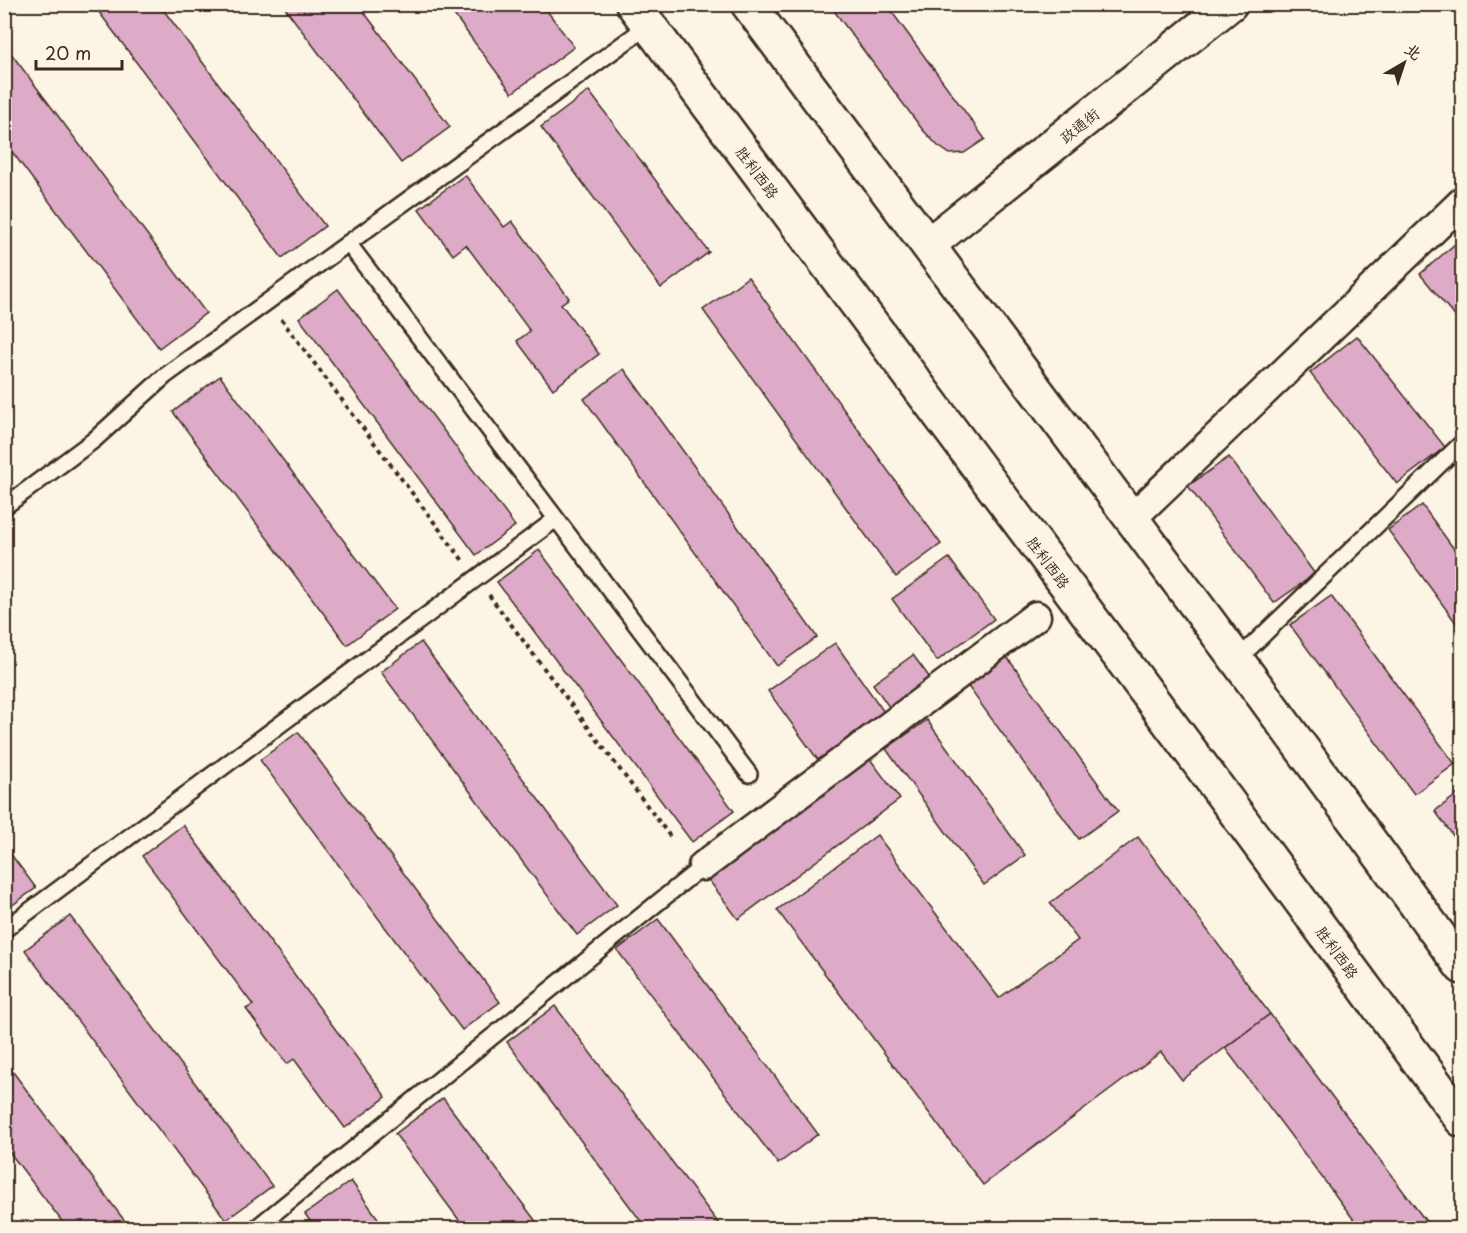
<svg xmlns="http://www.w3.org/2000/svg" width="1467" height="1233" font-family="'Playpen Sans','LXGW WenKai TC',sans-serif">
  <rect width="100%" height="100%" fill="#fcf5e5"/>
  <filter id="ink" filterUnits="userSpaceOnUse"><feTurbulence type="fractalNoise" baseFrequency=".0167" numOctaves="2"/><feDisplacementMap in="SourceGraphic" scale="12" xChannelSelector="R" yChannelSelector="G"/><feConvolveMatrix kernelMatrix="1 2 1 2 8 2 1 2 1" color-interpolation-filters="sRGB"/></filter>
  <g filter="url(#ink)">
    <!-- building -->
    <g fill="#ddabc8" stroke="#3b2a1e" stroke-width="1.5">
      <polygon points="93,4 159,4 325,226 282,258"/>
      <polygon points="282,4 358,4 450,127 401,163"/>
      <polygon points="446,4 542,4 574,47 512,93"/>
      <polygon points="829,4 886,4 985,139 964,153 950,154 938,146 922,129"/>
      <polygon points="4,44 206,313 159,348 4,141"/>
      <polygon points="589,91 709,252 661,288 541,127"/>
      <polygon points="465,175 504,227 512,221 569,298 561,304 599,354 553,389 517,341 530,331 466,245 453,255 419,209"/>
      <polygon points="1462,238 1462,325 1420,274"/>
      <polygon points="748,277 941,544 896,577 703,310"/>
      <polygon points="338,289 515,526 476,555 299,318"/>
      <polygon points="1357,336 1445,447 1397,484 1310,373"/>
      <polygon points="624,369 817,637 777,666 584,399"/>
      <polygon points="220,376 395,609 347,645 173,412"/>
      <polygon points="1229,457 1315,574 1274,603 1188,486"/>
      <polygon points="1422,505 1462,560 1462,631 1388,530"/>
      <polygon points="539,550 734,811 692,842 497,582"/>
      <polygon points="949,558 994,619 937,661 892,599"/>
      <polygon points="1331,596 1455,764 1414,794 1290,625"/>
      <polygon points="421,642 617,905 577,935 381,672"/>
      <polygon points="835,643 884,712 818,760 768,691"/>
      <polygon points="913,655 930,678 889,707 873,684"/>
      <polygon points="1007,657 1118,811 1079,839 967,685"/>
      <polygon points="927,720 1025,855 984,885 886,749"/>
      <polygon points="298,732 500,1002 462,1030 260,760"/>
      <polygon points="864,751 900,799 738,919 702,871"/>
      <polygon points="1462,791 1462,848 1435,811"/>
      <polygon points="183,825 386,1097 345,1128 294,1059 287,1064 246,1009 253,1005 142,856"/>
      <polygon points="877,835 999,998 1078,940 1050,903 1138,837 1270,1014 1182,1080 1161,1052 983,1185 777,910"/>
      <polygon points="4,845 36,888 4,911"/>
      <polygon points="70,916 272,1186 226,1220 25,950"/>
      <polygon points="658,919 818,1134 778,1164 617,950"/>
      <polygon points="555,1006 722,1228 646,1228 507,1042"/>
      <polygon points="1270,1014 1431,1228 1360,1228 1225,1048"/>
      <polygon points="4,1060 130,1228 67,1228 4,1145"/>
      <polygon points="443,1098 541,1228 465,1228 395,1134"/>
      <polygon points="351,1181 385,1228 315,1228 305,1214"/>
    </g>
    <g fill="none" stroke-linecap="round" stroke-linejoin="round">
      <!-- service casing -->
      <g stroke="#3b2a1e" stroke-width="20">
        <g id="service">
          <polyline points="348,243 749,774"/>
          <polyline points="4,507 94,440 165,376 649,25"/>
          <polyline points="1237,660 1462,443"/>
          <polyline points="4,930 556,519"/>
          <polyline points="256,1228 703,866"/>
        </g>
      </g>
      <!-- minor casing -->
      <g stroke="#3b2a1e" stroke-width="33">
        <g id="minor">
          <polyline points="1131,519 1462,202"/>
          <polyline points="703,866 1036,616"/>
        </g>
      </g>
      <!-- tertiary casing -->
      <g stroke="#3b2a1e" stroke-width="38">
        <polyline id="tertiary" points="928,245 1230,4"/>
      </g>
      <!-- secondary casing -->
      <g stroke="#3b2a1e" stroke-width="38">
        <g id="secondary">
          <polyline points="633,4 1194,756 1462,1120"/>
          <polyline points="748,4 1237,660 1462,967"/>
        </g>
      </g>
      <!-- path -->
      <g stroke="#3b2a1e" stroke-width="4" stroke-dasharray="4.5 4.5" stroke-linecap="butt">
        <polyline points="281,319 464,562"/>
        <polyline points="489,595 672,839"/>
      </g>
      <!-- service -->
      <use href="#service" stroke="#fcf5e5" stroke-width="15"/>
      <!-- minor -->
      <use href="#minor" stroke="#fcf5e5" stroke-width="28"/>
      <!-- tertiary -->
      <use href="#tertiary" stroke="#fcf5e5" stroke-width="33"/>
      <!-- secondary -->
      <use href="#secondary" stroke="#fcf5e5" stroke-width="33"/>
    </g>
  </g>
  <g text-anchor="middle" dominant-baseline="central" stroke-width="4.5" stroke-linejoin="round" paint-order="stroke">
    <!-- street labels -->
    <g font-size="15" fill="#3b2a1e" stroke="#fcf5e5">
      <text transform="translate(1079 125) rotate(-39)">政通街</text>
      <text transform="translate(758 172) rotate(53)">胜利西路</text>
      <text transform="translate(1049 562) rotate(53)">胜利西路</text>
      <text transform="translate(1338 952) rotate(54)">胜利西路</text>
    </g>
  </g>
  <!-- margin -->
  <rect width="1467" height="1233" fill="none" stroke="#fcf5e5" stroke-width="24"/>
  <rect x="12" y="12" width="1443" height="1209" fill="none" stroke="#3b2a1e" stroke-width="2" filter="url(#ink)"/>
  <!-- north arrow -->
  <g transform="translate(1404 63) rotate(39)" stroke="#fcf5e5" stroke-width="4.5" paint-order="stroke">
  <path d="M0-4.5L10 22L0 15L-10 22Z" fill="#3b2a1e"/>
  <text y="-9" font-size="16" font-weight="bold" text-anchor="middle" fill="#3b2a1e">北</text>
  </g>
  <!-- scale -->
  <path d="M36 60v9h86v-9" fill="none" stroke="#3b2a1e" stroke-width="3"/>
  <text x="45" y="60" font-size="18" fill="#3b2a1e" stroke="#fcf5e5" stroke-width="4.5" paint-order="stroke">20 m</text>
</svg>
